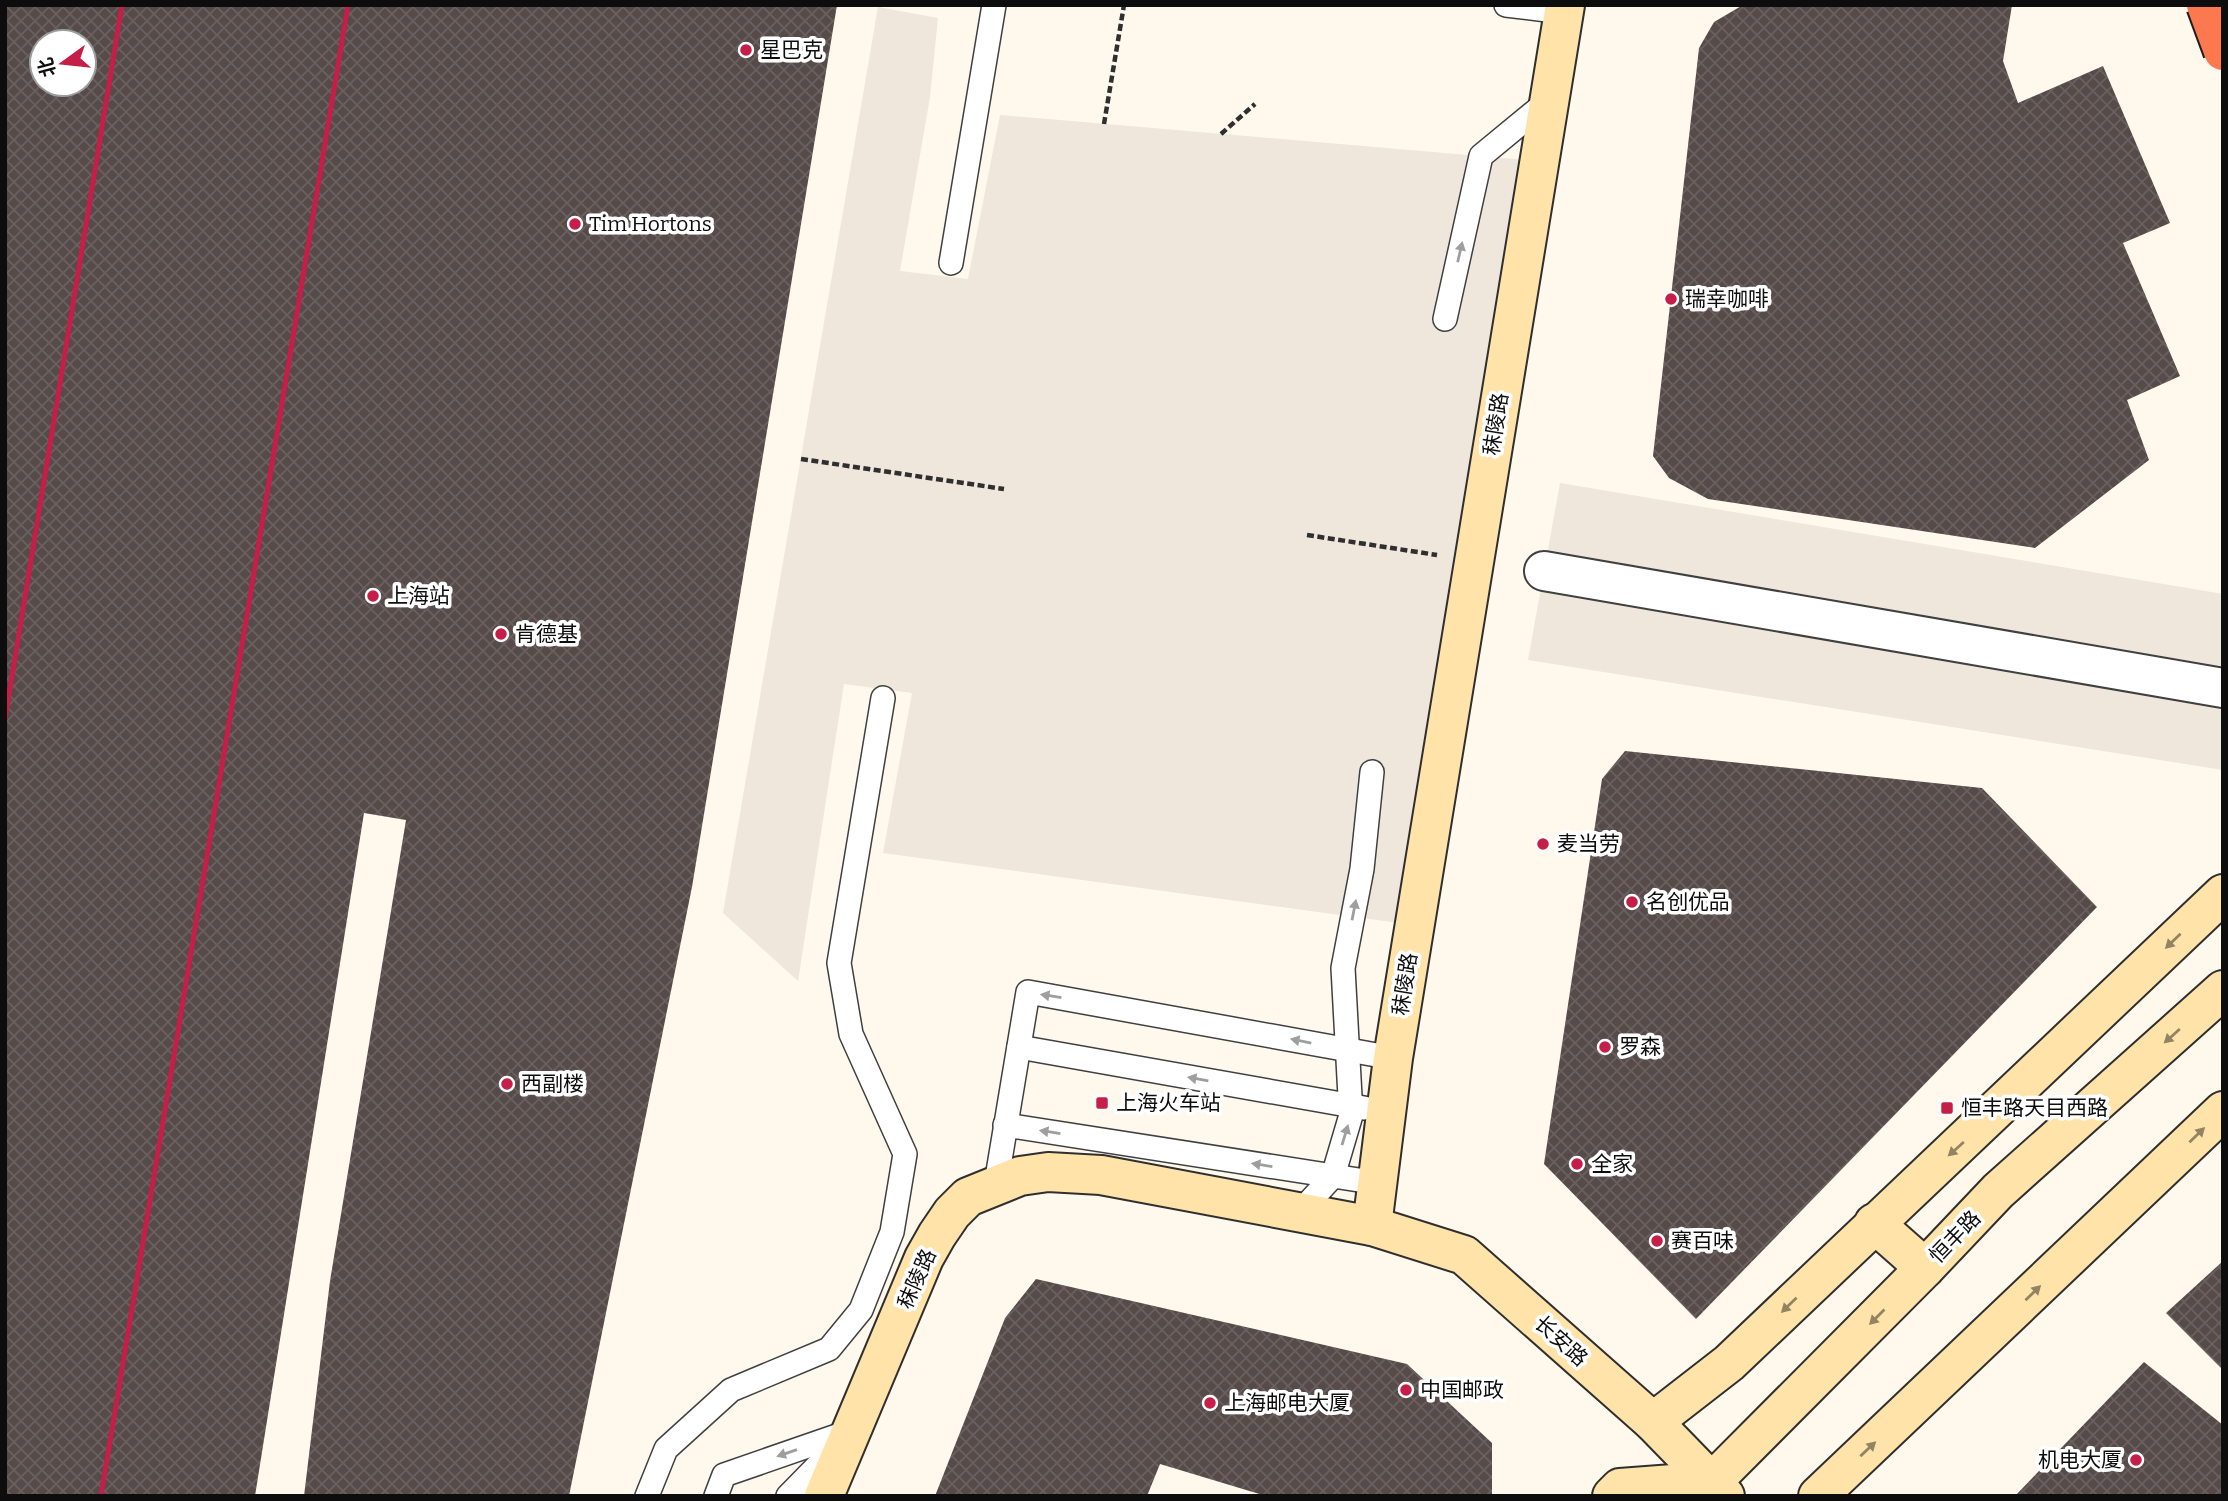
<svg xmlns="http://www.w3.org/2000/svg" width="2228" height="1501" font-family="Bitter,'Noto Sans SC',serif">
  <defs>
    <pattern id="building-cross-hatch" width="8" height="8" patternUnits="userSpaceOnUse" patternTransform="scale(1.75)"><rect width="8" height="8" fill="#564b49"/><path d="M0 0l8 8M0 8l8-8" fill="none" stroke="#69605f"/></pattern>
  </defs>
  <rect width="100%" height="100%" fill="#fff8ed"/>
  <!-- plaza -->
  <g fill="#efe6dc">
    <polygon points="878,7 938,18 930,97 900,271 968,279 1000,115 1539,161 1414,925 883,853 912,693 844,684 798,981 723,913"/>
    <polygon points="1560,483 2223,594 2223,770 1528,660"/>
  </g>
  <!-- building -->
  <g fill="url(#building-cross-hatch)" fill-rule="evenodd">
    <path d="M 5,5 L 837,5 L 692,887 L 569,1496 L 304,1496 L 330,1281 L 406,820 L 364,813 L 255,1496 L 5,1496 ZM 42,42 L 84,42 L 84,84 L 42,84 Z"/>
    <polygon points="1743,5 2012,5 2003,61 2018,103 2103,66 2170,223 2123,243 2180,376 2127,400 2149,460 2035,548 1708,499 1669,478 1653,456 1699,48 1714,22"/>
    <polygon points="1625,751 1982,788 2097,907 1696,1319 1544,1164 1602,779"/>
    <polygon points="2223,1261 2223,1370 2166,1313"/>
    <polygon points="1036,1279 1407,1364 1492,1443 1492,1496 1266,1496 1160,1464 1147,1496 935,1496 1005,1318"/>
    <polygon points="2144,1362 2223,1425 2223,1496 2015,1496"/>
  </g>
  <g fill="none" stroke-linecap="round" stroke-linejoin="round">
    <!-- lane casing -->
    <g stroke="#404040" stroke-width="26">
      <g id="lane">
        <polyline points="1506,5 1563,12"/>
        <polyline points="951,263 994,5"/>
        <polyline points="1445,319 1481,156 1549,100"/>
        <polyline points="1019,1047 1364,1108"/>
        <polyline points="1005,1125 1378,1183"/>
        <polyline points="996,1184 1028,992 1393,1058"/>
        <polyline points="1299,1213 1333,1176 1351,1115 1343,968 1362,869 1372,772"/>
        <polyline points="647,1496 666,1449 731,1390 829,1349 861,1310 892,1232 905,1154 851,1034 839,963 883,698"/>
        <polyline points="716,1496 724,1475 851,1431"/>
        <polyline points="788,1496 835,1448"/>
      </g>
    </g>
    <!-- street casing -->
    <g stroke="#404040" stroke-width="42">
      <polyline id="street" points="1544,571 2223,688"/>
    </g>
    <!-- secondary casing -->
    <g stroke="#2f2f2f" stroke-width="42">
      <g id="secondary">
        <polyline points="1874,1223 1925,1268"/>
        <polyline points="1372,1226 1393,1058 1565,5"/>
        <polyline points="1653,1422 1729,1363 2223,894"/>
        <polyline points="824,1496 924,1258 937,1235 952,1213 968,1197 1020,1176 1048,1172 1101,1175 1372,1226 1464,1255 1653,1422 1725,1496"/>
        <polyline points="1612,1496 1620,1488 1713,1481"/>
        <polyline points="1698,1496 1925,1268 1998,1191 2223,990"/>
        <polyline points="1818,1496 2223,1111"/>
      </g>
    </g>
    <!-- path -->
    <g stroke="#2f2f2f" stroke-width="4.5" stroke-dasharray="7 3.5" stroke-linecap="butt">
      <polyline points="1104,124 1124,5"/>
      <polyline points="1221,134 1255,104"/>
      <polyline points="801,459 1004,489"/>
      <polyline points="1307,535 1437,555"/>
    </g>
    <!-- lane -->
    <use href="#lane" stroke="#fff" stroke-width="23"/>
    <!-- street -->
    <use href="#street" stroke="#fff" stroke-width="38"/>
    <!-- secondary -->
    <use href="#secondary" stroke="#ffe3a8" stroke-width="38"/>
    <!-- rail -->
    <g stroke="#c41e49" stroke-width="5">
      <polyline points="5,719 122,5"/>
      <polyline points="101,1496 348,5"/>
    </g>
    <!-- highway-bridge casing -->
    <g stroke="#1e1e1e" stroke-width="42" stroke-linecap="butt">
      <polyline id="highway-bridge" points="2206,5 2223,51"/>
    </g>
    <!-- highway-bridge -->
    <use href="#highway-bridge" stroke="#fc794f" stroke-width="38"/>
  </g>
  <!-- one-way arrows -->
  <defs><path id="oneway-solid" d="M-6-.8H1V-3.2L6.5 0L1 3.2V.8H-6Z" transform="scale(1.75)"/></defs>
  <g fill="#9e9e9e">
    <use href="#oneway-solid" transform="translate(1460 252) rotate(-77)"/>
    <use href="#oneway-solid" transform="translate(1354 910) rotate(-79)"/>
    <use href="#oneway-solid" transform="translate(1051 996) rotate(-171)"/>
    <use href="#oneway-solid" transform="translate(1301 1041) rotate(-169)"/>
    <use href="#oneway-solid" transform="translate(1198 1079) rotate(-170)"/>
    <use href="#oneway-solid" transform="translate(1050 1132) rotate(-171)"/>
    <use href="#oneway-solid" transform="translate(1345 1135) rotate(-73)"/>
    <use href="#oneway-solid" transform="translate(1262 1165) rotate(-171)"/>
    <use href="#oneway-solid" transform="translate(787 1453) rotate(161)"/>
  </g>
  <g fill="#928362">
    <use href="#oneway-solid" transform="translate(2173 941) rotate(136)"/>
    <use href="#oneway-solid" transform="translate(2172 1036) rotate(138)"/>
    <use href="#oneway-solid" transform="translate(2197 1135) rotate(-44)"/>
    <use href="#oneway-solid" transform="translate(1956 1149) rotate(138)"/>
    <use href="#oneway-solid" transform="translate(2033 1293) rotate(-44)"/>
    <use href="#oneway-solid" transform="translate(1789 1305) rotate(136)"/>
    <use href="#oneway-solid" transform="translate(1877 1317) rotate(135)"/>
    <use href="#oneway-solid" transform="translate(1868 1449) rotate(-43)"/>
  </g>
  <!-- markers -->
  <g fill="#c41e49" stroke="#fff" stroke-width="2.5">
    <circle cx="746" cy="50" r="7"/>
    <circle cx="575" cy="224" r="7"/>
    <circle cx="1671" cy="299" r="7"/>
    <circle cx="373" cy="596" r="7"/>
    <circle cx="501" cy="634" r="7"/>
    <circle cx="1543" cy="844" r="7"/>
    <circle cx="1632" cy="902" r="7"/>
    <circle cx="1605" cy="1047" r="7"/>
    <circle cx="507" cy="1084" r="7"/>
    <rect x="1095" y="1096" width="14" height="14" rx="3.5"/>
    <rect x="1940" y="1101" width="14" height="14" rx="3.5"/>
    <circle cx="1577" cy="1164" r="7"/>
    <circle cx="1657" cy="1241" r="7"/>
    <circle cx="1406" cy="1390" r="7"/>
    <circle cx="1210" cy="1403" r="7"/>
    <circle cx="2136" cy="1460" r="7"/>
  </g>
  <g text-anchor="middle" dominant-baseline="central" stroke-width="7" stroke-linejoin="round" paint-order="stroke">
    <!-- poi labels -->
    <g font-size="21" fill="#0d0d0d" stroke="#fff" text-anchor="start">
      <text x="760" y="50">星巴克</text>
      <text x="589" y="224">Tim Hortons</text>
      <text x="1685" y="299">瑞幸咖啡</text>
      <text x="387" y="596">上海站</text>
      <text x="515" y="634">肯德基</text>
      <text x="1557" y="844">麦当劳</text>
      <text x="1646" y="902">名创优品</text>
      <text x="1619" y="1047">罗森</text>
      <text x="521" y="1084">西副楼</text>
      <text x="1116" y="1103">上海火车站</text>
      <text x="1961" y="1108">恒丰路天目西路</text>
      <text x="1591" y="1164">全家</text>
      <text x="1671" y="1241">赛百味</text>
      <text x="1420" y="1390">中国邮政</text>
      <text x="1224" y="1403">上海邮电大厦</text>
      <text x="2122" y="1460" text-anchor="end">机电大厦</text>
    </g>
    <!-- street labels -->
    <g font-size="21" fill="#0d0d0d" stroke="#fff">
      <text transform="translate(1496 424) rotate(-81)">秣陵路</text>
      <text transform="translate(1405 984) rotate(-81)">秣陵路</text>
      <text transform="translate(1955 1237) rotate(-46)">恒丰路</text>
      <text transform="translate(917 1279) rotate(-66)">秣陵路</text>
      <text transform="translate(1561 1341) rotate(42)">长安路</text>
    </g>
  </g>
  <!-- border -->
  <rect width="2228" height="1501" fill="none" stroke="#0d0d0d" stroke-width="14"/>
  <!-- north arrow -->
  <g transform="translate(63 63) rotate(255)"><circle r="33" fill="#ffffff" stroke="#9e9e9e" stroke-width="2"/>
  <path d="M0-5L12 26L0 18L-12 26Z" fill="#c41e49"/>
  <text y="-10" font-size="19" font-weight="bold" text-anchor="middle" fill="#0d0d0d">北</text>
  </g>
</svg>
